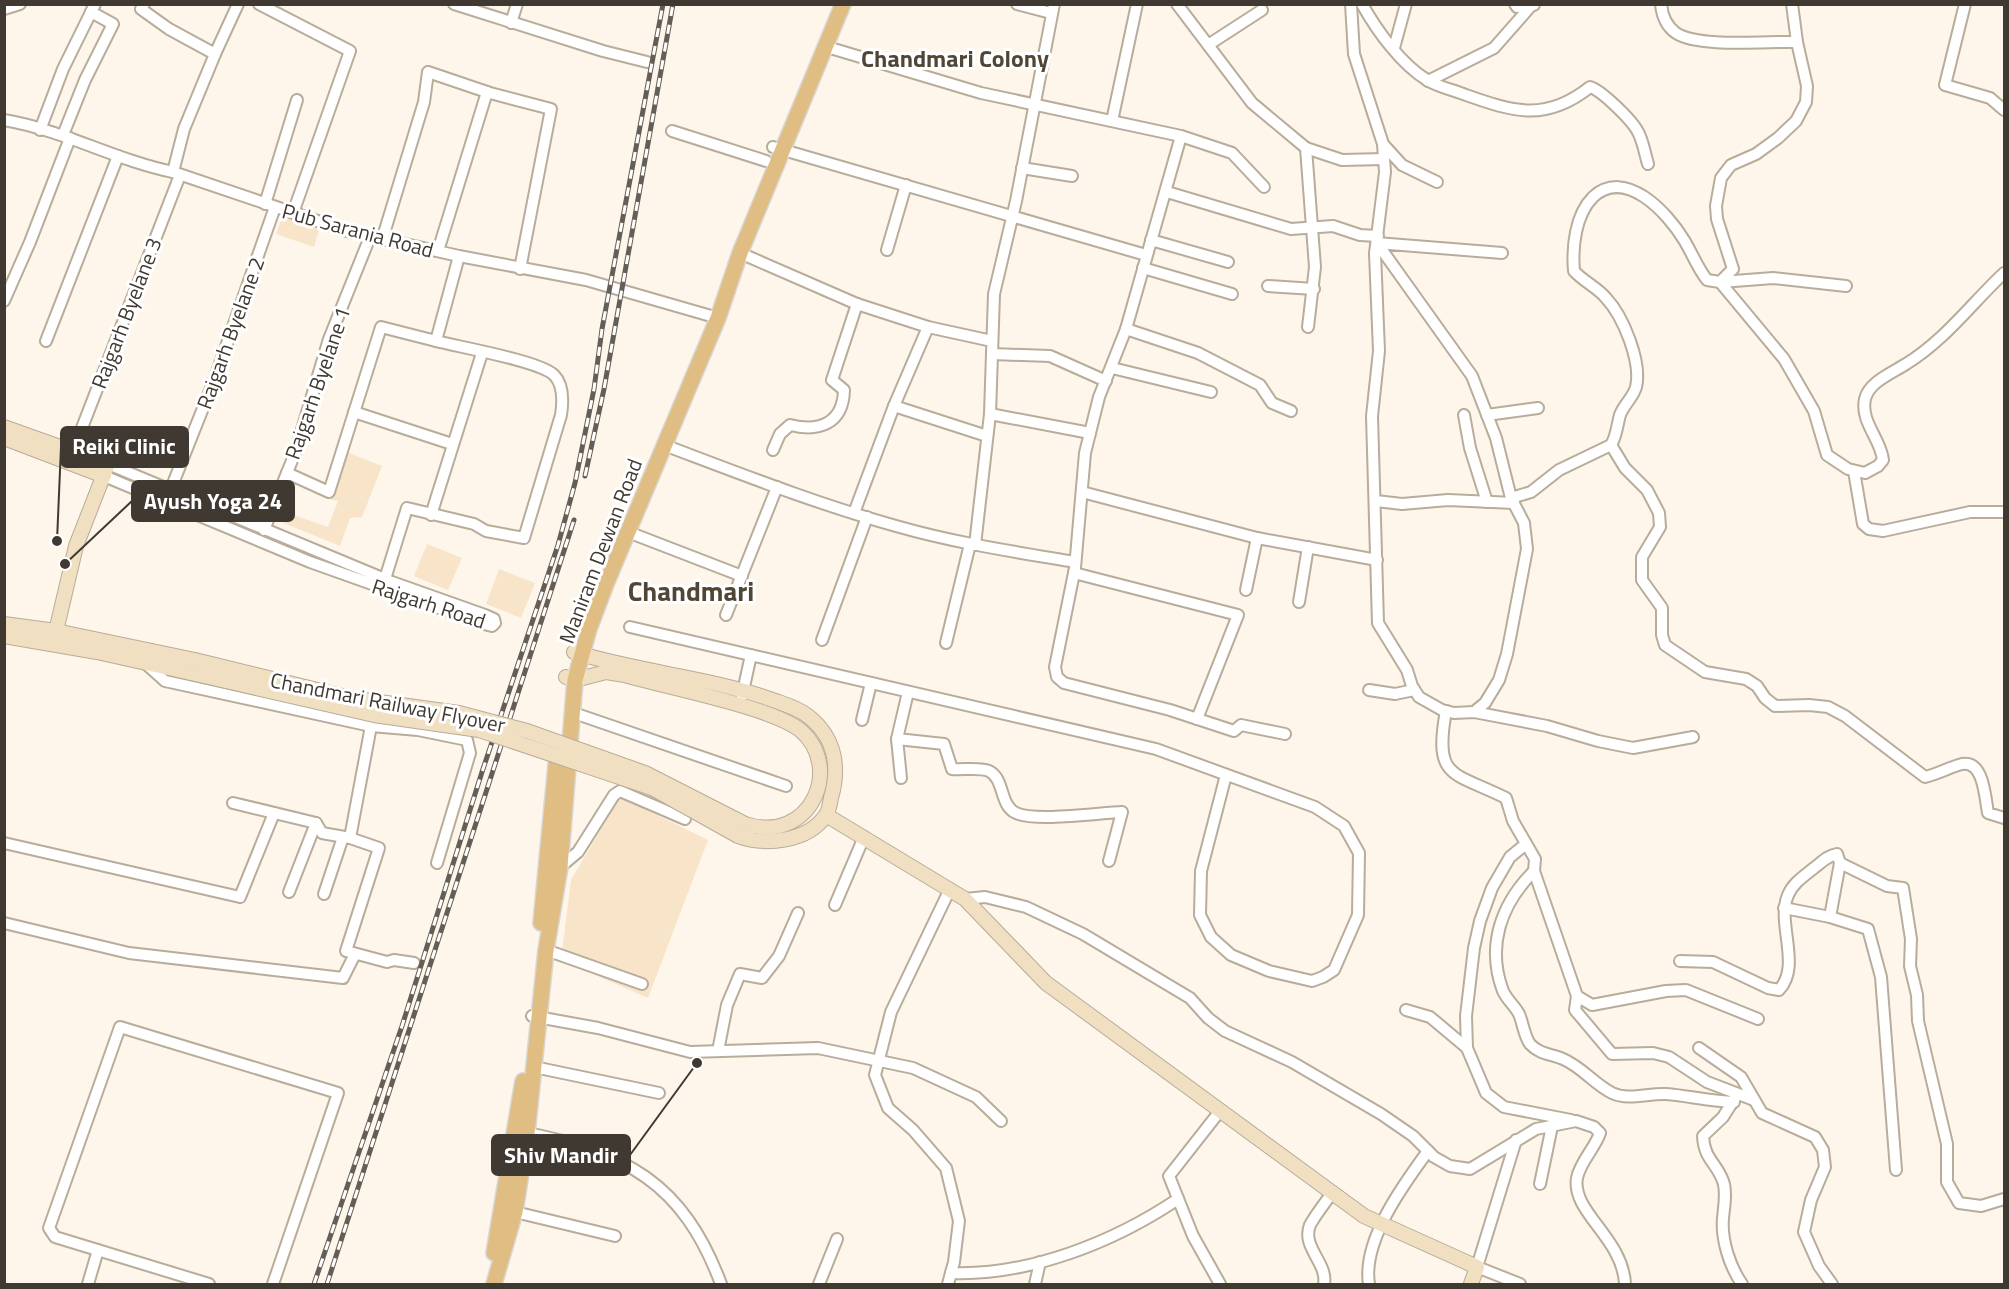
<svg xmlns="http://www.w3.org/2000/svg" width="2009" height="1289" font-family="'Titillium Web',sans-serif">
  <rect width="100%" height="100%" fill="#fef6eb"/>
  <!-- green -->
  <g fill="#f8e4c8">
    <polygon points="283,215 320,227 314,247 276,234"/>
    <polygon points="347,452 382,466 362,517 350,518 340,546 269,517 271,507 328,527 338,501 329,499"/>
    <polygon points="427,544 462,558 448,590 414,576"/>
    <polygon points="499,569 535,583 521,618 486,604"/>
    <polygon points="620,797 708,840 648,998 561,960 571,880"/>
  </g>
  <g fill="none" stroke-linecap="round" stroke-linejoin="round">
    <!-- street casing -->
    <g stroke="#b8ac9a" stroke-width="14">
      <g id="street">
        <polyline points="144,4 141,9 169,29 215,54 184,129 173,172"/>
        <polyline points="259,4 350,51 293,213"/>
        <polyline points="454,4 603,51 647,62"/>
        <polyline points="1017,4 1051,13"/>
        <polyline points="1177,4 1252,103 1306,148 1315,267 1308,327"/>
        <polyline points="1351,4 1354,54 1383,144 1385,172 1375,253 1379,351 1372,416 1378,623 1407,670 1412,686 1419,697 1442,710 1454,713 1474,712 1547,726 1598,741 1633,748 1693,737"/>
        <path d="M 1362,4 C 1377,31 1401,64 1427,80 C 1438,87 1454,90 1466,95 C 1514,112 1546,122 1590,87 C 1601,90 1632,120 1638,132 C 1643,141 1645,154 1648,164"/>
        <polyline points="1515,4 1517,7 1534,5"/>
        <path d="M 1661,4 C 1662,15 1666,26 1676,33 C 1698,48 1768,41 1797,42"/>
        <polyline points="1965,4 1945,85 1990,98 2004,110"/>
        <polyline points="4,9 20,4"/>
        <polyline points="511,23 517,4"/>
        <polyline points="1208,45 1262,10"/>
        <polyline points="827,47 981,93 1181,136 1232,153 1264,187"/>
        <polyline points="1394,48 1406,4"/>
        <polyline points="215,54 238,4"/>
        <polyline points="1428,81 1494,48 1530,7"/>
        <path d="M 4,120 C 63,130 115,160 173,172 L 347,231 L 459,256 L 586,280 L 718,318"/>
        <polyline points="1112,121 1137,4"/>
        <polyline points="40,130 63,69 95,4"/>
        <polyline points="672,131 766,161"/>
        <polyline points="63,135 85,80 113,24 91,12"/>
        <polyline points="1181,136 1126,329 1099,397 1085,453 1075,568 1055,667 1057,677 1064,683 1170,710 1234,731 1241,725 1285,734"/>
        <polyline points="1383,144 1402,165 1437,182"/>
        <polyline points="773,147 1146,255"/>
        <polyline points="1306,148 1342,160 1384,159"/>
        <polyline points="1022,168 1072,176"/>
        <polyline points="1167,192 1291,229 1333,226 1360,235 1378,236"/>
        <polyline points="265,204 297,100"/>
        <polyline points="382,240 424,102 428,72 490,93 551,109 520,269"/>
        <polyline points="1151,240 1228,262"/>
        <polyline points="887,250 906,185"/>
        <polyline points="438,251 487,92"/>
        <polyline points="740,253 857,304 928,327 894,406 987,436"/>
        <polyline points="1143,268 1232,294"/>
        <path d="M 1720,282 L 1784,359 L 1814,411 L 1827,455 L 1848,469 L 1865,473 L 1878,466 L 1883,460 C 1881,439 1860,422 1865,399 C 1869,382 1892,373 1906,364 C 1944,341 1972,303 2004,273"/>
        <polyline points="1721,282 1773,278 1846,286"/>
        <polyline points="1268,286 1314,289"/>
        <polyline points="4,301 30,242 70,138"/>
        <polyline points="928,327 992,341"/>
        <polyline points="1126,329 1198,353 1260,385 1272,403 1291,411"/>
        <polyline points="46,341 118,156"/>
        <polyline points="992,354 1050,356 1106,381"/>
        <polyline points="1112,368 1211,392"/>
        <polyline points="354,412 452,444"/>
        <polyline points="990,414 1090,433"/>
        <polyline points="1464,415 1470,448 1487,502"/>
        <polyline points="1487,415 1538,408"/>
        <path d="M 664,445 C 741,474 817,504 896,526 C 955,543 1016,552 1075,562"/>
        <path d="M 1611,445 L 1625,468 L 1647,490 L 1659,513 L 1660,527 L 1642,557 L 1642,580 L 1662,608 L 1662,635 L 1665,645 L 1705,672 L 1746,679 L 1757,686 L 1765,698 L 1775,706 L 1809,705 L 1828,707 L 1845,716 L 1925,777 C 1938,774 1950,767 1962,764 C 1984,760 1985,798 1988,813 L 2004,818"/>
        <path d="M 773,450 L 780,434 L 790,425 C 819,432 843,424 844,390 L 832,380 L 857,304"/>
        <polyline points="73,451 180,175"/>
        <polyline points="1854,471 1863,524 1869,529 1883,531 1970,512 2004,512"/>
        <polyline points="287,473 329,492 381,327 436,341"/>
        <polyline points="104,476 310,562 484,624 492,626 495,623 494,619 485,615 392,582 108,464"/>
        <polyline points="170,491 215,378 275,207"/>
        <polyline points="1082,492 1257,538 1377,560"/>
        <path d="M 1511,498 L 1531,492 L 1559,470 L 1611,445 C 1617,435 1617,425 1620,415 C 1624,404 1633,398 1636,387 C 1642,362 1623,316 1606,298 C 1597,287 1584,282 1574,271 C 1572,248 1575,215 1593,197 C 1625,167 1667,212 1684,240 C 1692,253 1697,267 1707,280 L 1720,282 L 1733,269 L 1717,219 L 1716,206 L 1721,178 L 1731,165 L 1756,154 L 1778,138 L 1796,121 L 1806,102 L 1807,86 L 1797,42 L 1792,4"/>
        <polyline points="1376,501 1402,504 1448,500 1514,503"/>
        <polyline points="854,513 894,406"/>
        <polyline points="431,515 482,353"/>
        <polyline points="264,530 295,453 329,339 370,237"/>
        <polyline points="628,532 742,576"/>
        <polyline points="975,545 990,414 994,294 1016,201 1054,4"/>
        <polyline points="1074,573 1238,615 1197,719"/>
        <path d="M 385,579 L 407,508 L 474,524 L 486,531 L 524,538 L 561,415 C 563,402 564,385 554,375 C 540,361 459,347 436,341 L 459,256"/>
        <polyline points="1246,590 1257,538"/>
        <polyline points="1299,602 1308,547"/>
        <polyline points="726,615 777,487"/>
        <polyline points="630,627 1156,749 1315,807 1344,826 1359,853 1358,915 1334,970 1323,977 1312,981 1269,971 1231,955 1211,937 1200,915 1201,871 1226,775"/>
        <polyline points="822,640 867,517"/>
        <polyline points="946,643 970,544"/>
        <polyline points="145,663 165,681 371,726 418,730 467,740 470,753 437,863"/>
        <polyline points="1369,690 1395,694 1414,690"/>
        <path d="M 908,692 L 897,739 L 944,744 L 952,769 C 961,770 981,767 989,771 C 1005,779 999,805 1016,813 C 1035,822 1098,813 1122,812 L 1109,861"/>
        <polyline points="742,696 751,655"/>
        <path d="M 1446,711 C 1433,780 1454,772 1506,798 L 1513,821 L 1535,859 L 1534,871 L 1577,996 L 1592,1005 L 1666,991 L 1686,990 L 1758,1019"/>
        <polyline points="571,712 786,786"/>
        <polyline points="1474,712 1485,703 1499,680 1507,654 1527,549 1524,523 1511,498 1496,438 1472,376 1377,243 1502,253"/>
        <polyline points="862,720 871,683"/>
        <polyline points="897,739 901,778"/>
        <polyline points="233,803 316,823 322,833 350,838 371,726"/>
        <polyline points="350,838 379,848 346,951 387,962 394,960 414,963"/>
        <polyline points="4,843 240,897 274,813"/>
        <polyline points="1526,844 1510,857 1492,888 1480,921 1474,948 1466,1016 1467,1048 1486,1093 1504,1107 1571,1120"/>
        <polyline points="1840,863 1887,886 1903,888 1911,939 1910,966 1917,995 1918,1021 1947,1144 1947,1182 1959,1203 1981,1206 2004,1199"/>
        <polyline points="555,867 560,867 578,852 614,795 620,791 685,819"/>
        <path d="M 1534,871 C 1501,904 1486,946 1503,991 C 1507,1000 1515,1006 1519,1014 C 1523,1023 1524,1036 1530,1044 C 1539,1054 1551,1054 1563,1059 C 1582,1067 1594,1084 1612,1093 C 1629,1101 1648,1093 1666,1094 C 1689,1096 1711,1101 1734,1102"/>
        <polyline points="289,892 316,823"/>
        <polyline points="324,894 343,837"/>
        <path d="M 965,899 L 985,897 L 1026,907 L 1083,934 L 1190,998 L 1208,1018 L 1225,1031 L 1292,1062 L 1381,1114 L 1413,1136 L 1434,1157 L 1450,1166 L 1470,1169 L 1536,1129 L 1576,1121 L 1594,1127 L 1600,1133 C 1595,1148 1580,1162 1577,1178 C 1571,1212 1623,1238 1625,1284"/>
        <polyline points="835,905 864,837"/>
        <polyline points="1784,908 1830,917 1868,929 1881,977 1896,1170"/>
        <polyline points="4,923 129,953 343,978 355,954"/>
        <polyline points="546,950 642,984"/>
        <path d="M 1680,961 L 1713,962 L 1768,988 L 1779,990 C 1802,966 1776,923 1788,895 C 1793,883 1804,876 1814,868 C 1822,862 1827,856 1837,854 L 1840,863 L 1830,917"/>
        <polyline points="1577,996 1575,1010 1612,1054 1653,1053 1669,1057 1707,1082 1754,1100"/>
        <polyline points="1406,1010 1430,1017 1467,1048"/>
        <polyline points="532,1016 598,1028 690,1052 818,1048 913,1068 976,1097 1001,1121"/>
        <polyline points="1699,1048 1741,1077 1762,1113 1815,1137 1823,1150 1825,1167 1811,1200 1804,1232 1819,1266 1832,1284"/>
        <polyline points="718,1051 727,1005 740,974 762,978 779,956 798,913"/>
        <polyline points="534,1067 659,1093"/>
        <path d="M 1735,1098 L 1723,1117 L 1703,1136 C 1704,1159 1716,1162 1723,1181 C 1727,1192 1724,1207 1723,1218 C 1721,1240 1730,1267 1742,1284"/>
        <path d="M 523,1132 C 625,1152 683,1182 721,1284"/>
        <polyline points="1516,1140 1477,1267 1520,1284"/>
        <polyline points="1540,1184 1552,1126"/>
        <polyline points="515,1212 615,1236"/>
        <path d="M 951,1273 C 1029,1276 1114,1242 1178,1199"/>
        <polyline points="88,1284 98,1250"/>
        <polyline points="209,1284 55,1237 49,1228 120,1027 338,1093 273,1284"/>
        <polyline points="819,1284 837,1239"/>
        <polyline points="948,1284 954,1262 959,1221 946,1168 913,1130 888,1108 875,1075 891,1012 950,889"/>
        <polyline points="1035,1284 1040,1262"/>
        <polyline points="1220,1284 1193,1236 1169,1176 1220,1111"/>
        <path d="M 1324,1284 C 1328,1263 1301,1247 1310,1225 C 1316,1214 1325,1203 1332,1193"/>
        <path d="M 1369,1284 C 1362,1241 1403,1185 1428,1151"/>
      </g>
    </g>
    <!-- secondary casing -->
    <g stroke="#b8ac9a" stroke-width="16">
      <g id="secondary">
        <polyline points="4,427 108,464 76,546 53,644"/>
        <polyline points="4,438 104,476"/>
        <polyline points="4,624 56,631 195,660"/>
        <polyline points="4,636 97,652 191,673"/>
        <path d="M 574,652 C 638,672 707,677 770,699 C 783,704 797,707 808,716 C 835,737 840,767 831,798 C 830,803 829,811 826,815 C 808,842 765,846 738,836"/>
        <path d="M 566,677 L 575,680 L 606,672 L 625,675 C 665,687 771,707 800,730 C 844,767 811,845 745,824"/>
        <polyline points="826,815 965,899 1046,983 1364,1216 1477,1267 1471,1284"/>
      </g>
    </g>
    <!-- primary casing -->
    <g stroke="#d9d7d6" stroke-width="18">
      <g id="primary">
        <polyline points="541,923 558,744"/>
        <polyline points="494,1253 523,1081"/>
        <polyline points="494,1284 515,1212 527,1133 546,950 560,867 575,680 589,629 606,584 718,318 740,253 843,4"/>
      </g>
    </g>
    <!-- street -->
    <use href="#street" stroke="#fff" stroke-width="10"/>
    <!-- secondary -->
    <use href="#secondary" stroke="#f0dfc1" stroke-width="14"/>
    <!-- primary -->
    <use href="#primary" stroke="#e0be83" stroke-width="15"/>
    <!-- rail casing -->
    <g stroke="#645e56" stroke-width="5">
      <g id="rail">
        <polyline points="585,476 604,389 673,4"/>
        <polyline points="314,1284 402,1026 482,772 558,545 575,483 594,389 602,329 663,4"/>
        <polyline points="327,1284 574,520"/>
      </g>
    </g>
    <!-- rail -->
    <use href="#rail" stroke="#fff" stroke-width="3" stroke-dasharray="9" stroke-linecap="butt"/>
    <!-- secondary-bridge casing -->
    <g stroke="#b8ac9a" stroke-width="16" stroke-linecap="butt">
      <g id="secondary-bridge">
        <polyline points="195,660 350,698 459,713 527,731 645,773 745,824"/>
        <polyline points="191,673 374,715 479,730 652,788 738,836"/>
      </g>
    </g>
    <!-- secondary-bridge -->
    <use href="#secondary-bridge" stroke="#f0dfc1" stroke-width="14"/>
  </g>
  <g text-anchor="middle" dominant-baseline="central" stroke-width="6" stroke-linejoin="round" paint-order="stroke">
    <!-- street labels -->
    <g font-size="21" fill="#3f3932" stroke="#fff">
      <text transform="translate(358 230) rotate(15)">Pub Sarania Road</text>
      <text transform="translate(126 313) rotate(-69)">Rajgarh Byelane 3</text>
      <text transform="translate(230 333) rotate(-70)">Rajgarh Byelane 2</text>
      <text transform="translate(317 383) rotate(-71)">Rajgarh Byelane 1</text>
      <text transform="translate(600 551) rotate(-69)">Maniram Dewan Road</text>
      <text transform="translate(429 603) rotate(18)">Rajgarh Road</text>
      <text transform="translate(388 702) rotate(11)">Chandmari Railway Flyover</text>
    </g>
    <!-- quarter labels -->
    <g font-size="24" font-weight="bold" fill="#504636" stroke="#fff">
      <text x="955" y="58">Chandmari Colony</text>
    </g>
    <!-- district labels -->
    <g font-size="27" font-weight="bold" fill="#504636" stroke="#fff">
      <text x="691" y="590">Chandmari</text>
    </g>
  </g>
  <!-- callouts -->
  <path fill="none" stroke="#3f3932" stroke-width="2" d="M57 541L61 447M65 564L132 501M697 1063L630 1155"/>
  <g fill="#3f3932" stroke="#fff" stroke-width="2">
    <circle cx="57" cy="541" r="6"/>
    <circle cx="65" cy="564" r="6"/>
    <circle cx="697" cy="1063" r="6"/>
  </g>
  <g fill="#3f3932" stroke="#3f3932" stroke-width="2">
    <rect x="61" y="427" width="127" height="40" rx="6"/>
    <rect x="132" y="481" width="162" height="40" rx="6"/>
    <rect x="492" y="1135" width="138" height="40" rx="6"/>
  </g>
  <g font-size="22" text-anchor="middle" font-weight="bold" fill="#fff">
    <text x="124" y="454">Reiki Clinic</text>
    <text x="213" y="509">Ayush Yoga 24</text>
    <text x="561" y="1163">Shiv Mandir</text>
  </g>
  <!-- border -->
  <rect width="2009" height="1289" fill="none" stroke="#3f3932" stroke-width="12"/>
</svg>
